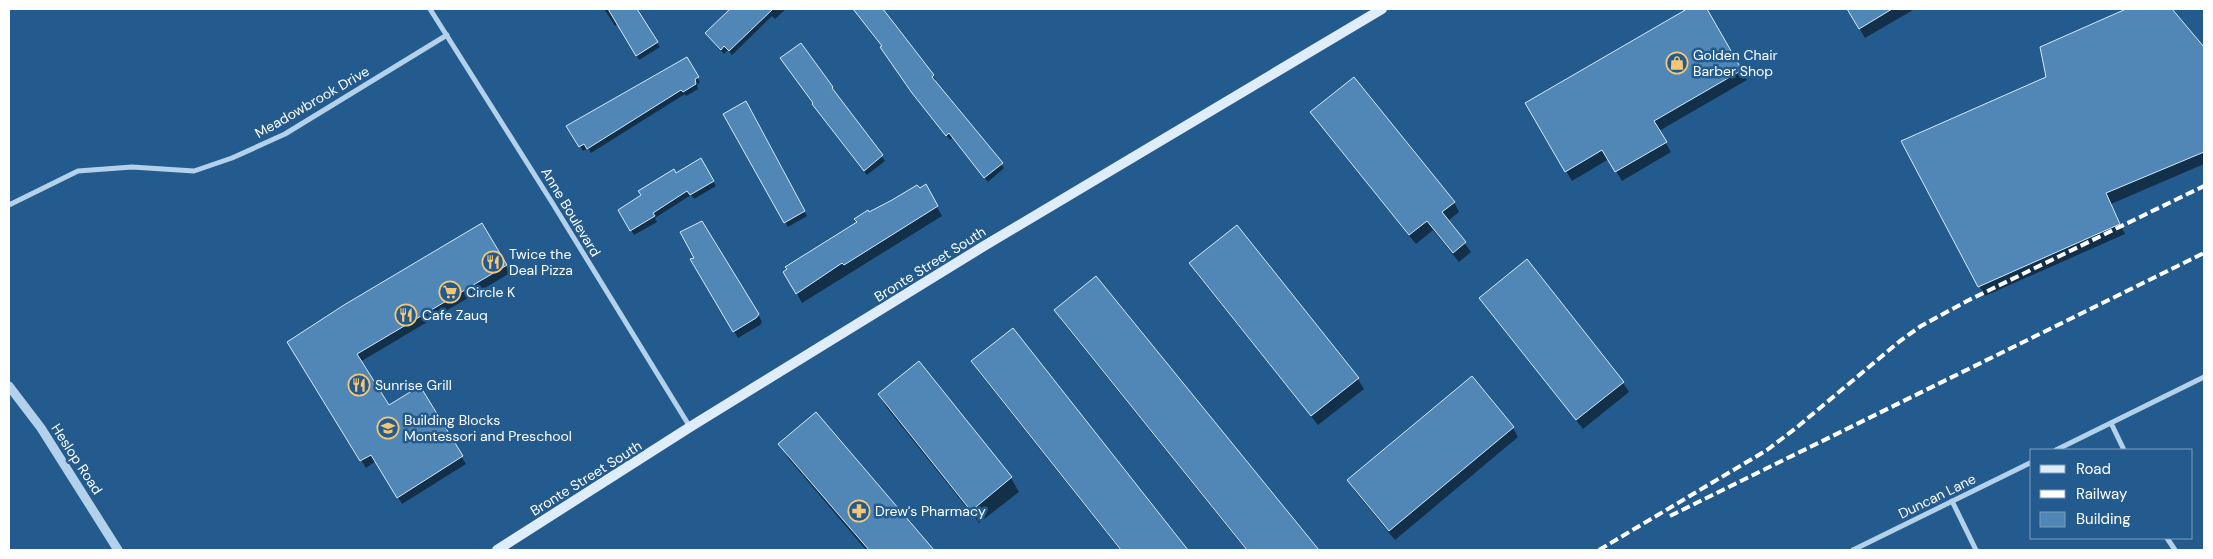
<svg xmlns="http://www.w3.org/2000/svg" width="2213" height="559" font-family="'DM Sans',sans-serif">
  <rect width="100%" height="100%" fill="#245b8e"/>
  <!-- shadow -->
  <g fill="#0007">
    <polygon points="604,9 630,9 631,11 636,9 660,47 639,60 618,23 615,26"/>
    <polygon points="732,9 786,9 775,19 772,16 732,55 728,50 724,54 706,33"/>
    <polygon points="853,9 881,9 933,76 936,80 934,82 1004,168 988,182 953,137 950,140 916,98 883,47"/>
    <polygon points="1689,9 1705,9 1747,80 1659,131 1671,152 1622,181 1609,159 1572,181 1527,104"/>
    <polygon points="1848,9 1912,9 1913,10 1865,38"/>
    <polygon points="2129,9 2171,9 2204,49 2204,164 2111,204 2125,234 1985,296 1903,142 2047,78 2041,48"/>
    <polygon points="686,58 700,82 697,85 698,89 686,96 685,94 591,153 588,148 583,151 568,126"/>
    <polygon points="832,87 834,93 885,161 867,175 816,109 814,103"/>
    <polygon points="746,102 782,167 794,192 793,192 807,216 788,227 725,114"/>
    <polygon points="1312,113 1454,202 1459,212 1448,221 1471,252 1459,262 1433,230 1416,244 1318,122"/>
    <polygon points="700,160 716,186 694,199 691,195 655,218 657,222 634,235 619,210"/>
    <polygon points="925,186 942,216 802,303 785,272 858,223 855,219"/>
    <polygon points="481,225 510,273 360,362 388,407 419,388 466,464 402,504 376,461 366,468 288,343"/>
    <polygon points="692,260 758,314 762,322 760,325 738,338"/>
    <polygon points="1527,261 1623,383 1629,392 1583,429 1481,298"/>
    <polygon points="1191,263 1358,379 1364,389 1318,425 1196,273"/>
    <polygon points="1095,278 1317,550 1246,550 1061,320 1056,310"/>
    <polygon points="1012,330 1186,550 1120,550 978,371 973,361"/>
    <polygon points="919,363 1011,478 1019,492 979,523 887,408 879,395"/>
    <polygon points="816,413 932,550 866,550 788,458 780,444"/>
    <polygon points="1513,428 1518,437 1395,540 1354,490 1349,481"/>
  </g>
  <!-- building -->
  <g fill="#5087b6" stroke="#d8e9f8">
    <polygon points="608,9 637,9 658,42 636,56"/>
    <polygon points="730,9 773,9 729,51 724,46 721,50 705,33"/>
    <polygon points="853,9 883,9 934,75 932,77 1003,163 984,178 949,133 946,136 912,93 880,47 882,46"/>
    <polygon points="1687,9 1707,9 1742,70 1654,121 1667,142 1615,172 1602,150 1565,172 1525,103"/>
    <polygon points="1847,9 1892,9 1859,29"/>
    <polygon points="2126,9 2172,9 2204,47 2204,152 2106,193 2120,224 1978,287 1901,141 2046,77 2040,47"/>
    <polygon points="801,43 833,87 832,88 883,155 864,171 812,104 813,103 780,58"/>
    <polygon points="687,57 699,77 695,79 696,84 683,92 681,90 587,149 584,144 579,147 566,126"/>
    <polygon points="1354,77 1455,202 1442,212 1466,242 1453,253 1427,221 1409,235 1310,112"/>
    <polygon points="746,101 805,211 784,223 723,114"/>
    <polygon points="701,158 714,181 690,195 687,191 653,213 655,216 630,231 618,210 641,195 638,191 674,169 676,173"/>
    <polygon points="926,184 938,206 844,265 842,263 796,294 783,272 787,269 785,267 857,222 854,219 868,210 869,212 892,200 917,185 920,188"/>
    <polygon points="702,221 759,314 756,318 733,332 690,259 694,258 680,232"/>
    <polygon points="482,223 507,265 357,354 389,405 420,386 463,456 397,498 371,455 360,461 287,342 344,305"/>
    <polygon points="1237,225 1359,378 1311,416 1189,263"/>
    <polygon points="1527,259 1624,382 1576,420 1479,298"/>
    <polygon points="1096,276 1319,550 1247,550 1054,310"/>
    <polygon points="1013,328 1188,550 1121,550 971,361"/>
    <polygon points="919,361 1012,477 971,511 878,394"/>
    <polygon points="1472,376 1514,427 1389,531 1347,480"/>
    <polygon points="816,412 934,550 869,550 778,444"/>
  </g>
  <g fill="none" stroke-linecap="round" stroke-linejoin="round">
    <!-- minor -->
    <g stroke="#b3d1eb" stroke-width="5">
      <polyline points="430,9 553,204 690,427"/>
      <polyline points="9,205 78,171 132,167 194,171 232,158 285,134 447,35"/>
      <polyline points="2111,423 2124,450"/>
      <polyline points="2056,450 2204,377"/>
      <polyline points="1952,501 1976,550"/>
      <polyline points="2167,538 2175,550"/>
      <polyline points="1853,550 2032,462"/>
    </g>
    <!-- tertiary -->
    <polyline stroke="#b3d1eb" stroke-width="9" points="9,386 41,428 118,550"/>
    <!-- secondary -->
    <polyline stroke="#dfecf9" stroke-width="10" points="497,550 690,427 984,246 1382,9"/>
    <!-- rail -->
    <g stroke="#fff" stroke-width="4" stroke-dasharray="9 4" stroke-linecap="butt">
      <polyline points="1670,516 2204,253"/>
      <polyline points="1599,550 1767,450 1796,428 1900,341 1921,326 1967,301 2204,186"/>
    </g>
  </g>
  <!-- icons -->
  <defs>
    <g id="shop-ring" transform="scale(1.125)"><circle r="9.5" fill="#245b8e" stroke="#f6c677" stroke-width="1.5"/><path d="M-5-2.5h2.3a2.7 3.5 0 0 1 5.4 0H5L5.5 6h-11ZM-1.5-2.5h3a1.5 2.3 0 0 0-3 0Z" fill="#f6c677"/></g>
    <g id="restaurant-ring" transform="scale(1.125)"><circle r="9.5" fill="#245b8e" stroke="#f6c677" stroke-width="1.5"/><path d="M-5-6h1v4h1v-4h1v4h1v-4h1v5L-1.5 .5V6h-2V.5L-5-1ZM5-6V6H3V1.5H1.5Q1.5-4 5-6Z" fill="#f6c677"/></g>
    <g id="supermarket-ring" transform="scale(1.125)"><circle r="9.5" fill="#245b8e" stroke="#f6c677" stroke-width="1.5"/><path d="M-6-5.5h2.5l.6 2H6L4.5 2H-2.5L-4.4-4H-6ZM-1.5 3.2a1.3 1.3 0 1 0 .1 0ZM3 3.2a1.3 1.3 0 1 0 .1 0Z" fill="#f6c677"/></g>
    <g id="school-ring" transform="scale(1.125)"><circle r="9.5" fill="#245b8e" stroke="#f6c677" stroke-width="1.5"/><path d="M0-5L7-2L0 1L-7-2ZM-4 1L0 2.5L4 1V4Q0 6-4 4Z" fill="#f6c677"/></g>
    <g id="pharmacy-ring" transform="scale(1.125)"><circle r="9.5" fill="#245b8e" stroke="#f6c677" stroke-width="1.5"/><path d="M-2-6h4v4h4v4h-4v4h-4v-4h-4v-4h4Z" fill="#f6c677"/></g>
  </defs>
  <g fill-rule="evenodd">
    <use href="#shop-ring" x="1677" y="63"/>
    <use href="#restaurant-ring" x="493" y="262"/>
    <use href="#supermarket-ring" x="450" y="292"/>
    <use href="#restaurant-ring" x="406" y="315"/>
    <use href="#restaurant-ring" x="359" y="385"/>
    <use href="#school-ring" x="388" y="428"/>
    <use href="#pharmacy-ring" x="859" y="511"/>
  </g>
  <g text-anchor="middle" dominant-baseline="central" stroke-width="5" stroke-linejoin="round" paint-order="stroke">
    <!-- poi labels -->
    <g font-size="14" fill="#fff" stroke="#245b8e" text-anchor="start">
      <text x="1693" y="55">Golden Chair<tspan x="1693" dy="16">Barber Shop</tspan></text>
      <text x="509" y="254">Twice the<tspan x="509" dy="16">Deal Pizza</tspan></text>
      <text x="466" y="292">Circle K</text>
      <text x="422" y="315">Cafe Zauq</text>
      <text x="375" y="385">Sunrise Grill</text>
      <text x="404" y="420">Building Blocks<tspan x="404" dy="16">Montessori and Preschool</tspan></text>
      <text x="875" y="511">Drew's Pharmacy</text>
    </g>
    <!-- street labels -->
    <g font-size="14" fill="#fff" stroke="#245b8e">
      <text transform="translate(312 102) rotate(-30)">Meadowbrook Drive</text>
      <text transform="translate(571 212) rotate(59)">Anne Boulevard</text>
      <text transform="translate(930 264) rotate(-32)">Bronte Street South</text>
      <text transform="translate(77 459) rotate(57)">Heslop Road</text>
      <text transform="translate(586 478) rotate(-32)">Bronte Street South</text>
      <text transform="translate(1937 496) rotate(-26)">Duncan Lane</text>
    </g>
  </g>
  <!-- border -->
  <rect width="2213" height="559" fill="none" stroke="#ffffff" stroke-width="20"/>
  <!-- legend -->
  <rect x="2030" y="449" width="162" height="90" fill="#245b8e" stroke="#7c9dbb"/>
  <rect x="2040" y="465" width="25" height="8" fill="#dfecf9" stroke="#7c9dbb"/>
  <text x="2076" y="474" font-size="15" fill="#ffffff">Road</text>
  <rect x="2040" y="490" width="25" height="8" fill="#ffffff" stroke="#7c9dbb"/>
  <text x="2076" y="499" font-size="15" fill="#ffffff">Railway</text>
  <rect x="2040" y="512" width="25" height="15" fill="#5087b6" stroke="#7c9dbb"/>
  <text x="2076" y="524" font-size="15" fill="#ffffff">Building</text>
</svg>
